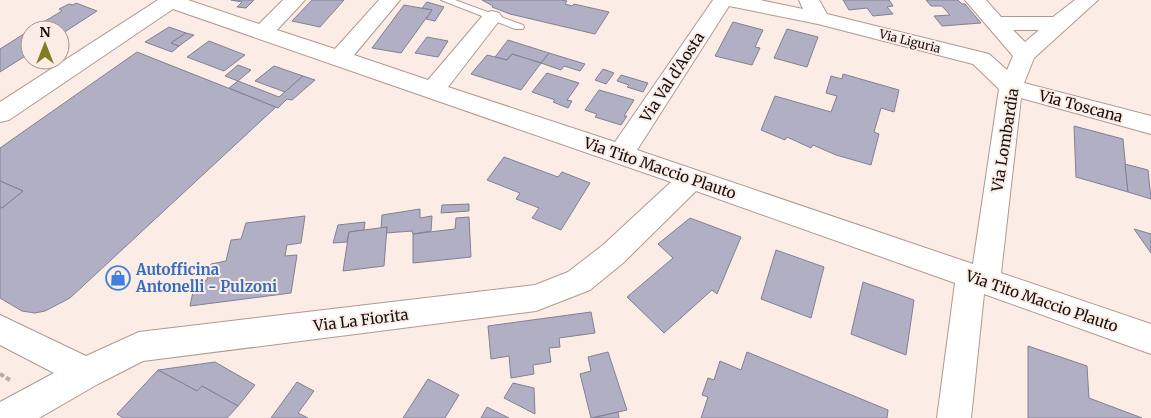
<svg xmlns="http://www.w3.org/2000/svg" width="1151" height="418" font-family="Merriweather,serif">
  <rect width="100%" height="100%" fill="#fbece6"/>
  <!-- building -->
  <g fill="#b1afc4" stroke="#828094">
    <polygon points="231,0 254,0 246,8 237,7 242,2"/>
    <polygon points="312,0 344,0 320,27 292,21"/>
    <polygon points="482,0 561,0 567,1 565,4 572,6 574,4 609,12 595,34 510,14 492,7 493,6"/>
    <polygon points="843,0 889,0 893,6 887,7 893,14 873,16 867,8 849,10"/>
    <polygon points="926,0 958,0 962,4 965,4 981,23 942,26 934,16 950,15 942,6 931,6"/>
    <polygon points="427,2 444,7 435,21 426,19 432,10 422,8"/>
    <polygon points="76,3 97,11 63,33 66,34 60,38 60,30 30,30 62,11 59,9 69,4 73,5"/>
    <polygon points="404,5 432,10 401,53 372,48"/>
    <polygon points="733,22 763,30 755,47 760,48 752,65 715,56"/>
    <polygon points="169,27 186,33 171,43 179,46 172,52 145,42"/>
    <polygon points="787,29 818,37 807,67 774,58"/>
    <polygon points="30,30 30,53 0,72 0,49"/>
    <polygon points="186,33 194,35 179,46 171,43"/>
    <polygon points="427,37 448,41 438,57 415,53"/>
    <polygon points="508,40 549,53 541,63 512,54 507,60 495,57"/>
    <polygon points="209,41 245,55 224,71 187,57"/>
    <polygon points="137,52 276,107 70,298 45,311 35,313 22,311 0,298 0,207 2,208 23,191 0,181 0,148"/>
    <polygon points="549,53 585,64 580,71 564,66 561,70 541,63"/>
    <polygon points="512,54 541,63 521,90 471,74 487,55 507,60"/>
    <polygon points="238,65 251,70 238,81 225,76"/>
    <polygon points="274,66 303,76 285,92 255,81"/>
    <polygon points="603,69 614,73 606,84 595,80"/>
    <polygon points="547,73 579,83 567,100 572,101 568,108 553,102 555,100 532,92"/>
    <polygon points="843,74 899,90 894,112 881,108 874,132 879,134 871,165 836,155 813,145 811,148 787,137 785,140 761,130 775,96 831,112 837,96 826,93 831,76 842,79"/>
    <polygon points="621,75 648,83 643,92 627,87 629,85 617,81"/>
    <polygon points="303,76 315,80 292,100 287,99 278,108 229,88 238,81 279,97"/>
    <polygon points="599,90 634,100 624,116 627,116 621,125 595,117 597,114 585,110"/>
    <polygon points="1074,126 1123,139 1128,192 1076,177"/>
    <polygon points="504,157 558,177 562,172 590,183 561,230 532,218 539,208 516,199 520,193 487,180"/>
    <polygon points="1125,164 1148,170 1151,199 1128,192"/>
    <polygon points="0,181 23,191 2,208 0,207"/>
    <polygon points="469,204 469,211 441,213 442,205"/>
    <polygon points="420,209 420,218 432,216 431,231 413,234 412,231 386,233 387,227 381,228 382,215"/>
    <polygon points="305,216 301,243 287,245 285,256 297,255 291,293 190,306 195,282 207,280 211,264 226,261 231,240 241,239 246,223"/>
    <polygon points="469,217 471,257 413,263 413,234 455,229 456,218"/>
    <polygon points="690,218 741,237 717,294 712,290 664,333 627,297 673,258 658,244"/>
    <polygon points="365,222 364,230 349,232 347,242 333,243 338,225"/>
    <polygon points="387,227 384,266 343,271 349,232"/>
    <polygon points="1134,229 1151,234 1151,253"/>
    <polygon points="776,250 824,267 811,318 761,299"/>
    <polygon points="863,282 914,300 906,355 851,334"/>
    <polygon points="591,312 595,333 559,338 560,347 549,348 551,362 533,365 534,374 511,378 509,356 491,359 488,326"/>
    <polygon points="1028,346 1087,366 1089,398 1142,418 1028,418"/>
    <polygon points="608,352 627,410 591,418 580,374 591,371 588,357"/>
    <polygon points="747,352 888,410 887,418 701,418 708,397 702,395 708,378 714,380 720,361 741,370"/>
    <polygon points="215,362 255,385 238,406 202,386 197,391 158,370"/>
    <polygon points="158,370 197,391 202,386 238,406 227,418 123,418 117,414"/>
    <polygon points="428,379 459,395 445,418 403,418"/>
    <polygon points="297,382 314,391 298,413 308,418 271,418"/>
    <polygon points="513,383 534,388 535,414 504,398"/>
    <polygon points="487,407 509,418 481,418"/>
    <polygon points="618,412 619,418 593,418"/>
  </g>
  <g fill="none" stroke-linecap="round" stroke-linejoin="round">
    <!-- service casing -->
    <g stroke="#b19990" stroke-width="2">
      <polygon id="service" points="441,0 455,0 523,25 524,27 523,29 515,29"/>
    </g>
    <!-- minor casing -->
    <g stroke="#b19990" stroke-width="2">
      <path id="minor" d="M 158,0 L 188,0 L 259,24 L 283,0 L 305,0 L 277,30 L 335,49 L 379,0 L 400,0 L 354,55 L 428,80 L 485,13 L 492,11 L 499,13 L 502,17 L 499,21 L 448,87 L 615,142 L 713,0 L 760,0 L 803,9 L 799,0 L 819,0 L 827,14 L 989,54 L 1007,70 L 1013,56 L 965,0 L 986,0 L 1001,17 L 1053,17 L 1075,0 L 1098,0 L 1034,58 L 1024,83 L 1151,116 L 1151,134 L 1021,98 L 1001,273 L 1151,324 L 1151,354 L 984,294 L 971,418 L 937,418 L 955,283 L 696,191 L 623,263 L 590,290 L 536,311 L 143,361 L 98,384 L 39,418 L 0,418 L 0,402 L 54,373 L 0,345 L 0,315 L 86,356 L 139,332 L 535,285 L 568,272 L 603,245 L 671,182 L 173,9 L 9,120 L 0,122 L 0,102 ZM 729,6 L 818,24 L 973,64 L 999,89 L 973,264 L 637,150 ZM 1013,30 L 1039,30 L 1025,42 Z"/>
    </g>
    <!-- path -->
    <polyline stroke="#b5a9a4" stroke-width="4" stroke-dasharray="4.5 2.5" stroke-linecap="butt" points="0,374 10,380"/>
    <!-- service -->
    <use href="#service" fill="#fff" fill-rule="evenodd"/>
    <!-- minor -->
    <use href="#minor" fill="#fff" fill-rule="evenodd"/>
  </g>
  <!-- icons -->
  <defs>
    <g id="shop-ring" transform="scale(1.25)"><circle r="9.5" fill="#fbece6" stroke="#3f7fe0" stroke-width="1.5"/><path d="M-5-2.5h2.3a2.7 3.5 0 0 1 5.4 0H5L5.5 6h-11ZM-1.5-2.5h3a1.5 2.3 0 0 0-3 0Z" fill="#3f7fe0"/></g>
  </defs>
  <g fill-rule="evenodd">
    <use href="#shop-ring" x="118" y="278"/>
  </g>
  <g text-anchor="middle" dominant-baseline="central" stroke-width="4" stroke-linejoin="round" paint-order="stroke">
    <!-- far-street labels -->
    <g font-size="12" fill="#19110e" stroke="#fbece6">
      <text transform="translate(910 41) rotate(14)">Via Liguria</text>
    </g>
    <!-- street labels -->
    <g font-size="15" fill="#19110e" stroke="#fbece6">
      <text transform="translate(672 77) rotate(-57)">Via Val d'Aosta</text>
      <text transform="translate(1081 106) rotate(15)">Via Toscana</text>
      <text transform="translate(1005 140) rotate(-81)">Via Lombardia</text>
      <text transform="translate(660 168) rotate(19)">Via Tito Maccio Plauto</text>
      <text transform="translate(1042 301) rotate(19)">Via Tito Maccio Plauto</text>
      <text transform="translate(361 320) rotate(-7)">Via La Fiorita</text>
    </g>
    <!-- shop labels -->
    <g font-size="15" font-weight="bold" fill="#366cbe" stroke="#fbece6" text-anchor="start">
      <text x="136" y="269">Autofficina<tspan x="136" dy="17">Antonelli - Pulzoni</tspan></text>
    </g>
  </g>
  <!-- north arrow -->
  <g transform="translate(45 45)"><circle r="24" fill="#fbece6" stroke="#a19490"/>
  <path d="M0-4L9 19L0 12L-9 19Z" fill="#807c22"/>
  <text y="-8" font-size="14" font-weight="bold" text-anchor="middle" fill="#19110e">N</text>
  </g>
</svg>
